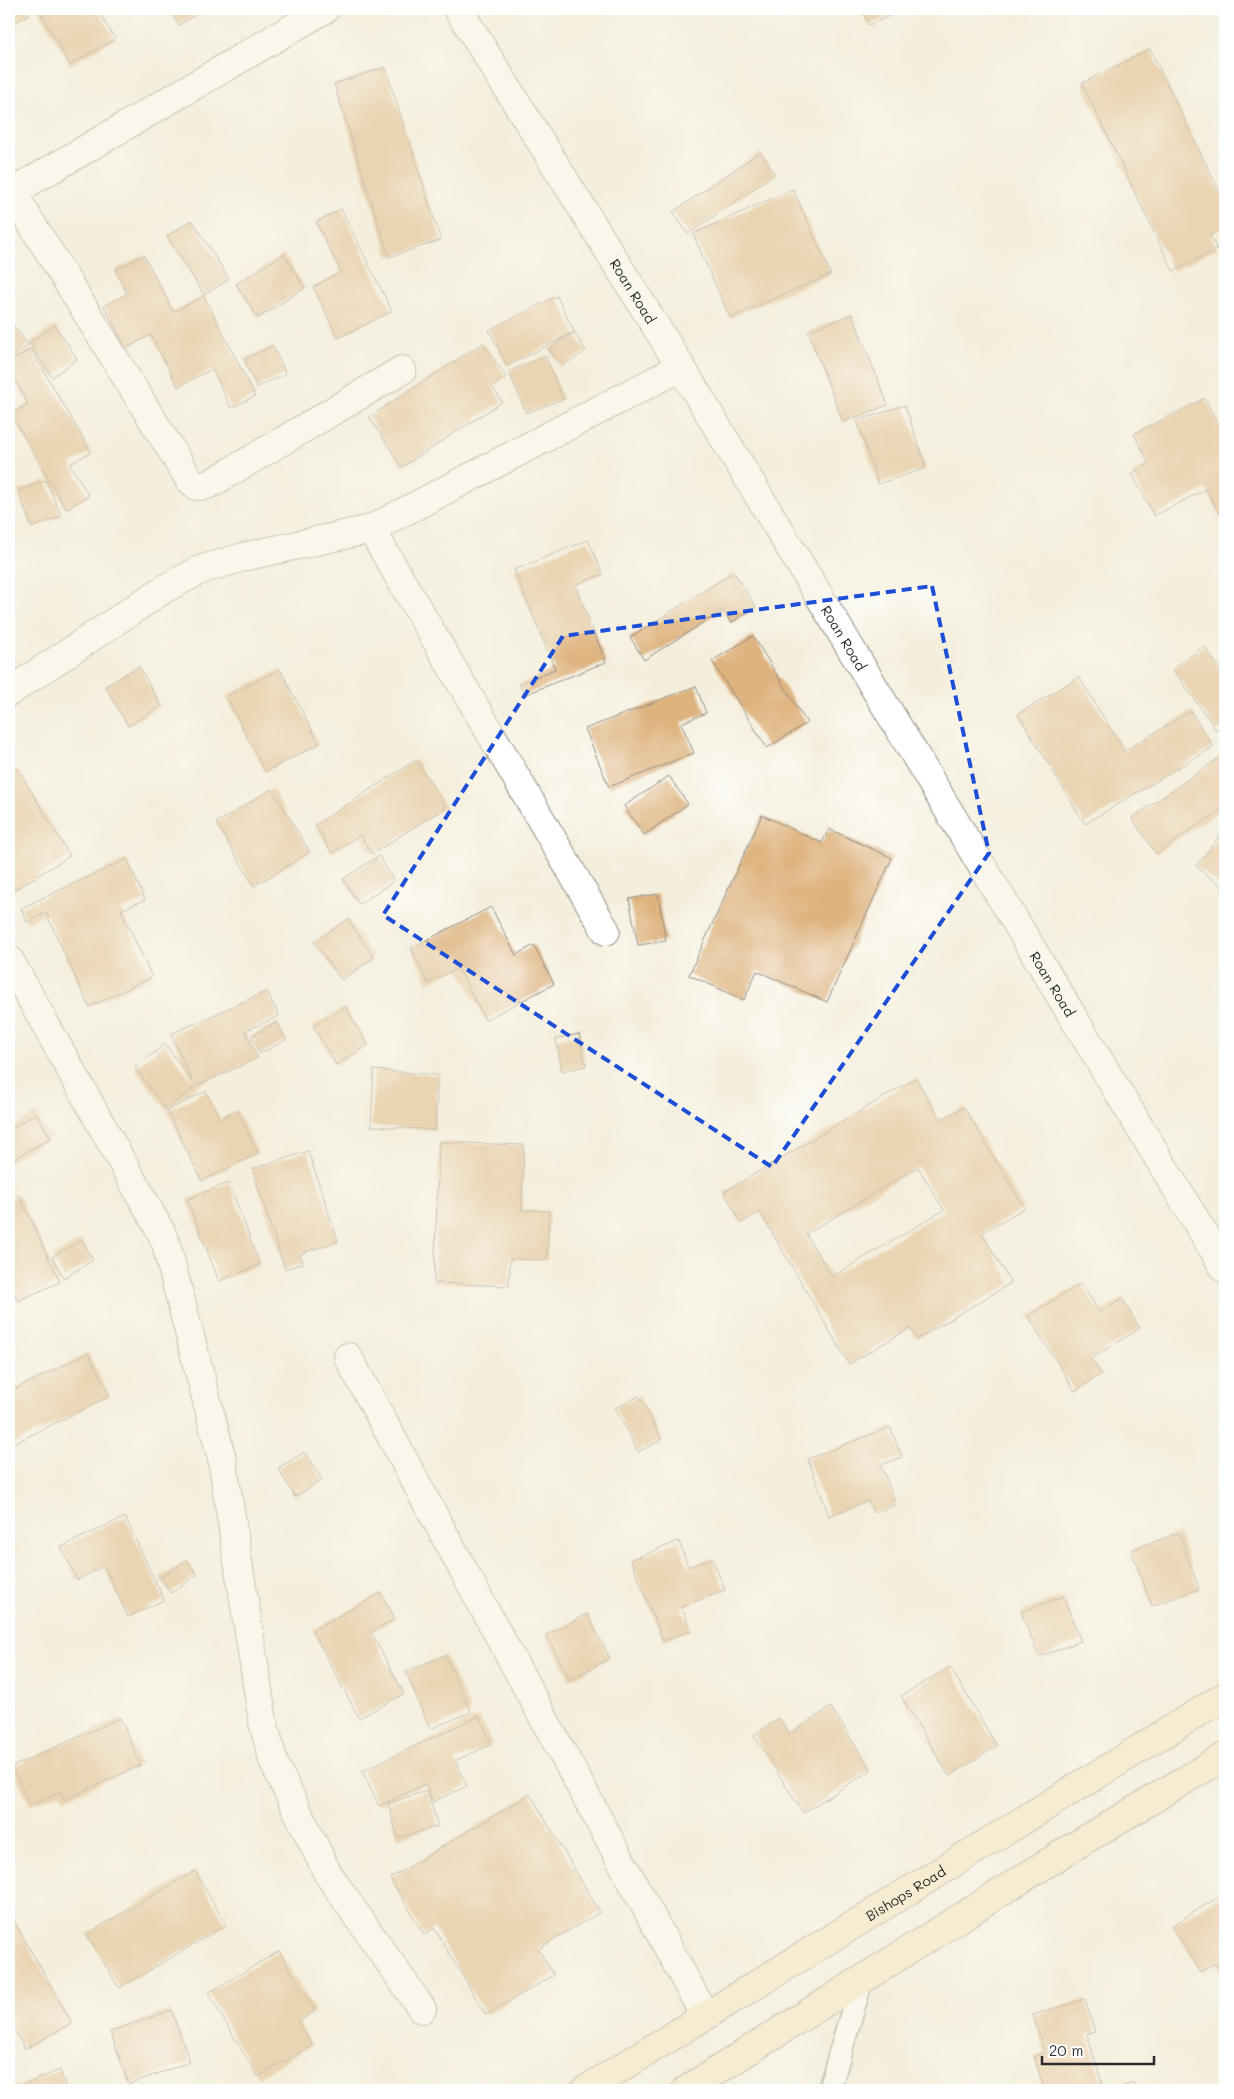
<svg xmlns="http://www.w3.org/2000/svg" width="1234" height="2099" font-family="Mali,sans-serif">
  <rect width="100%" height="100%" fill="#fff"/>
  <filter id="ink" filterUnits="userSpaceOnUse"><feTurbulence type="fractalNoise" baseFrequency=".02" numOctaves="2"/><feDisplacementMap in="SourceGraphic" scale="10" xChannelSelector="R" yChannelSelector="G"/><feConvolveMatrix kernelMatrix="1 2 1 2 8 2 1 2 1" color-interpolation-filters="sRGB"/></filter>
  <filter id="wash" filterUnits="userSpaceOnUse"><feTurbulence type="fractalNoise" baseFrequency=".0096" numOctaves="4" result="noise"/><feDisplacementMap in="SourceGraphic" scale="20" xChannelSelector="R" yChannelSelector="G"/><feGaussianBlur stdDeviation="1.12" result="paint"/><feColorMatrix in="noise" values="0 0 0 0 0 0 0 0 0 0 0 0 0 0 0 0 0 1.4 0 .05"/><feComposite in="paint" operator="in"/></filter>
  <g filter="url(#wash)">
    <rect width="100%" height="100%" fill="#f4efdd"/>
    <g id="blocks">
      <!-- building -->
      <g fill="#deb37e" fill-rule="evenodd">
        <polygon points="9,9 28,9 30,14 9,26"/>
        <polygon points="40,9 97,9 115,39 70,65 39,10"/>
        <polygon points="168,9 204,9 179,25"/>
        <polygon points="861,9 905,9 869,25"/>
        <polygon points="1150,49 1225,203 1225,227 1210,235 1217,249 1173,271 1082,83"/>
        <polygon points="385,67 441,240 389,257 334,84"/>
        <polygon points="760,152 775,174 688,234 673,212"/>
        <polygon points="793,189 831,274 730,318 693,234"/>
        <polygon points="341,209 392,311 338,338 313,287 341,272 316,222"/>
        <polygon points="192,220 229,279 204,295 167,236"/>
        <polygon points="284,254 305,288 258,318 236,284"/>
        <polygon points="144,255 173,312 204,296 255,396 231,408 212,369 178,387 151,335 126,348 104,306 127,294 115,270"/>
        <polygon points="557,296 574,332 507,366 489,330"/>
        <polygon points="852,314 888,405 843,422 808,331"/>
        <polygon points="55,325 77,359 52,377 29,343"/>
        <polygon points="14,326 28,345 9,360 9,331"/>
        <polygon points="574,332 586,351 561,367 549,349"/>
        <polygon points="483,343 506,377 492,386 502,402 402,467 369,417"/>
        <polygon points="273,346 286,374 257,387 244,359"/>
        <polygon points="31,349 91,452 70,464 89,496 66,509 11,414 28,404 9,369 9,362"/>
        <polygon points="546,356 563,399 526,413 509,371"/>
        <polygon points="1205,398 1225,438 1225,513 1220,515 1206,489 1154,516 1132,473 1149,464 1134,434"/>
        <polygon points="905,405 926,468 878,484 857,421"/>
        <polygon points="46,480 61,516 32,528 18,491"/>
        <polygon points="588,540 603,574 575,585 606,662 524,695 519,684 555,669 514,570"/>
        <polygon points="734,572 756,607 731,623 723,610 644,660 630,637"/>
        <polygon points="753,636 807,723 767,748 712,661"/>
        <polygon points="1204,646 1225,676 1225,725 1217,731 1173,669"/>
        <polygon points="139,666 161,706 128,726 105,686"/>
        <polygon points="280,669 319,744 265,772 226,696"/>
        <polygon points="1079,677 1124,751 1191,711 1213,747 1085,824 1018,714"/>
        <polygon points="696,686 706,713 681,723 694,753 609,787 585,729"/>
        <polygon points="1225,754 1225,807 1156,854 1132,818"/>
        <polygon points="416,760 446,807 372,854 360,835 332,853 315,825"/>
        <polygon points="18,769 70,856 9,893 9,775"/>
        <polygon points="669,776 688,804 644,835 624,806"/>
        <polygon points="272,789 310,852 254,886 216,823"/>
        <polygon points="762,815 822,843 829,829 892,858 827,1002 757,971 744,1000 689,975"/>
        <polygon points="1225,829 1225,889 1196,866"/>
        <polygon points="379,856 394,881 359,904 343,879"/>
        <polygon points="127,859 145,900 121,910 152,977 89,1007 46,913 27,922 21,908"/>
        <polygon points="658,894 666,941 638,945 629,899"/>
        <polygon points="491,907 516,955 534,945 554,984 485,1020 458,968 428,983 411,948"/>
        <polygon points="348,919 374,958 341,980 314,942"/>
        <polygon points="267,991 279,1016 245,1031 258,1058 196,1086 166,1110 135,1068 165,1044 193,1082 171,1034"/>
        <polygon points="345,1007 368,1045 336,1065 313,1026"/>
        <polygon points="277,1022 286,1040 260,1054 251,1036"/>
        <polygon points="579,1034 586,1066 562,1071 556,1039"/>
        <polygon points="374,1070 438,1075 435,1130 371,1126"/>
        <path d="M 916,1078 L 940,1120 L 964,1107 L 1024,1208 L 982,1233 L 1011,1283 L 917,1339 L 910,1328 L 849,1364 L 760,1212 L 741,1223 L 724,1192 ZM 918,1167 L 944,1210 L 832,1277 L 806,1234 Z"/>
        <polygon points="206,1091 220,1119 237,1110 258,1153 202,1181 167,1111"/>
        <polygon points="36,1113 51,1138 11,1161 9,1158 9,1130"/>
        <polygon points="439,1142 524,1145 522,1210 549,1211 547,1260 510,1259 509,1286 434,1283"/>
        <polygon points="308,1151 338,1241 300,1254 303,1263 285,1269 252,1169"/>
        <polygon points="229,1183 260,1265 219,1281 187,1199"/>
        <polygon points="19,1195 60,1282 18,1301 9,1281 9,1200"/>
        <polygon points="82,1240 93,1260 64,1278 52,1257"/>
        <polygon points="1081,1283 1100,1312 1122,1298 1140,1328 1091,1359 1101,1374 1075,1391 1028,1316"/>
        <polygon points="88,1353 110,1396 9,1446 9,1392"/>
        <polygon points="639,1396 662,1440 638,1452 615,1408"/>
        <polygon points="890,1427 902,1457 881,1465 896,1505 873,1513 868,1501 829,1516 808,1459"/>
        <polygon points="305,1452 322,1480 295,1497 278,1468"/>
        <polygon points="125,1517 164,1600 128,1617 104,1566 77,1580 61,1547"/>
        <polygon points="1179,1533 1199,1589 1152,1606 1131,1550"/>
        <polygon points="679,1541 688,1567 712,1558 725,1590 681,1607 691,1630 663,1641 631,1560"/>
        <polygon points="187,1560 197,1575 171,1593 160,1578"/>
        <polygon points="381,1593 395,1619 371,1632 404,1694 359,1718 312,1630"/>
        <polygon points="1063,1596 1081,1641 1039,1657 1021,1612"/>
        <polygon points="587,1614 610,1658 570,1680 546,1635"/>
        <polygon points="445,1655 471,1712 430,1729 406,1672"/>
        <polygon points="950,1667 997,1746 949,1776 901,1696"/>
        <polygon points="831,1707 871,1770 803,1813 754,1735 779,1718 789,1734"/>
        <polygon points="479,1716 492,1744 455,1761 467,1786 433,1802 425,1784 379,1806 362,1771"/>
        <polygon points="120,1718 141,1765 64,1800 61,1792 30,1806 12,1767"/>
        <polygon points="427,1791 438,1826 398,1838 388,1803"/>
        <polygon points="530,1794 600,1912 538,1949 554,1975 486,2015 434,1928 424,1935 390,1878"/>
        <polygon points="195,1871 226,1925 119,1988 87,1934"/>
        <polygon points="1218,1897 1225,1908 1225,1979 1215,1963 1201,1972 1172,1926"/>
        <polygon points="9,1912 72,2023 25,2049 9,2021"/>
        <polygon points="279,1951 315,2011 298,2022 312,2045 258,2077 208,1993"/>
        <polygon points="1085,1999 1095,2032 1087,2034 1103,2087 1093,2090 1044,2090 1034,2056 1045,2053 1033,2015"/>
        <polygon points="171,2010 190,2062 129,2084 110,2032"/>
        <polygon points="60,2070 67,2090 9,2090"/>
        <polygon points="1133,2082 1138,2090 1118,2090"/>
      </g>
    </g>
  </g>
  <g filter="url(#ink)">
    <use href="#blocks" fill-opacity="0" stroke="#908d84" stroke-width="1"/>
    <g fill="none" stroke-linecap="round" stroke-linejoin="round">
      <!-- service casing -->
      <g stroke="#908d84" stroke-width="25">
        <polyline id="service" points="829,2090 862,1979"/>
      </g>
      <!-- minor casing -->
      <g stroke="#908d84" stroke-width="30">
        <g id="minor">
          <path id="s1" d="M 458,9 L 681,367 L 1225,1269"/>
          <polyline points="9,187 189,479 197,486 207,485 215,481 402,370"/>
          <polyline points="9,194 325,9"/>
          <polyline points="371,529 606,931"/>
          <polyline points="9,692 164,589 200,570 243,557 371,529 681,367"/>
          <polyline points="9,959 161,1232 166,1244 222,1459 263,1722 274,1763 328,1874 422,2009"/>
          <polyline points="348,1357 705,2016"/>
        </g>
      </g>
      <!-- secondary casing -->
      <g stroke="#908d84" stroke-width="30">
        <g id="secondary">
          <path id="s2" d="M 585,2090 L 1225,1696"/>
          <polyline points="686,2090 1068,1850 1225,1756"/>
        </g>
      </g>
      <!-- service -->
      <use href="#service" stroke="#fff" stroke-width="22"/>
      <!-- minor -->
      <use href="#minor" stroke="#fff" stroke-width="28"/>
      <!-- secondary -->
      <use href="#secondary" stroke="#f7e8c3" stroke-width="28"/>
    </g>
  </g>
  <!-- marked area -->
  <path d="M0 0H1234V2099H0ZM 932,586 L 989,853 L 772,1167 L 383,915 L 563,636 Z" fill="#f4efdd" fill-opacity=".55" fill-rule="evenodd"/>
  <path fill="none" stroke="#1d4ed8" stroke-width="4" stroke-dasharray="10 6" stroke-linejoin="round" d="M 932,586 L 989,853 L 772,1167 L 383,915 L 563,636 Z"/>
  <g text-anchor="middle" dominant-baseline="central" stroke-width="4.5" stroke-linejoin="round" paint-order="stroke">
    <!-- street labels -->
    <g font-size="14" fill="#2b2b2b" stroke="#fff">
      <text stroke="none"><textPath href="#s1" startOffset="332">Roan Road</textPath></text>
      <text stroke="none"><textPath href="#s1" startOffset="738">Roan Road</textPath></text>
      <text stroke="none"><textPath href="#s1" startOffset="1142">Roan Road</textPath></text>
      <text stroke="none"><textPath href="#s2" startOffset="376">Bishops Road</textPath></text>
    </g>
  </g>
  <!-- margin -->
  <rect width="1234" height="2099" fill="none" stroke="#fff" stroke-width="30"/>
  <!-- scale -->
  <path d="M1042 2056v8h112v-8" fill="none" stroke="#2b2b2b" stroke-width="2.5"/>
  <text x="1049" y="2056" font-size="15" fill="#2b2b2b" stroke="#ffffff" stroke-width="4" paint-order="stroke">20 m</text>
</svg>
